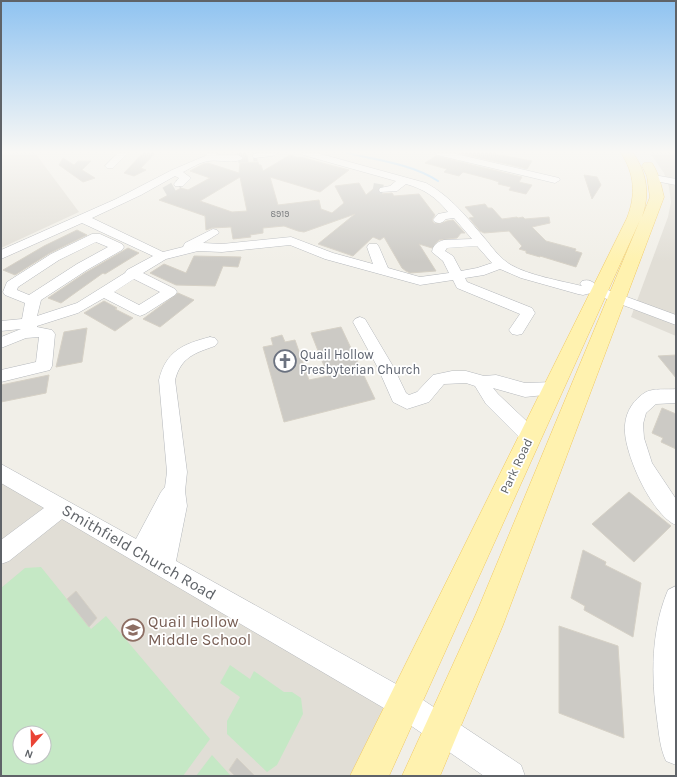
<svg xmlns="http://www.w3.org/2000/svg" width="677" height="777" font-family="Karla,sans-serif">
  <rect width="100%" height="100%" fill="#f1efe8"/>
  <!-- education -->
  <g fill="#e1ded6" fill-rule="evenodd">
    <polygon points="1,153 35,153 79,212 1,248"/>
    <polygon points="650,153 676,153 676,336 631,317 668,217 671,202 669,187 664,173"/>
    <path d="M 1,477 L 392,704 L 357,776 L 1,776 ZM 20,733 L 44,733 L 44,757 L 20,757 Z"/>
  </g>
  <!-- green -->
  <g fill="#c5e8c5" fill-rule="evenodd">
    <path d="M 41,567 L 91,629 L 106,616 L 210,739 L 183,776 L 1,776 L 1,588 L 25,568 ZM 20,733 L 44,733 L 44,757 L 20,757 Z"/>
    <polygon points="230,665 250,679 254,671 284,692 292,692 301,698 303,714 277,765 267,772 227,734 227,721 240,697 220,683"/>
    <polygon points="212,755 231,776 196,776"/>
  </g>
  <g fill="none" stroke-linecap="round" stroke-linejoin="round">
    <!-- stream -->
    <path stroke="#aadaff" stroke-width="2" d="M 347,153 C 377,160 412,164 438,181"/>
  </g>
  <!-- building -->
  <g fill="#cccac5" stroke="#d6d1c6" fill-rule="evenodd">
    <polygon points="143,153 155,153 141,168 146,170 134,176 124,173"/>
    <polygon points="459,153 490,153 532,161 527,169"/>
    <path d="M 290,155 L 298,158 L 300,157 L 349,170 L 320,192 L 270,177 L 278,205 L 319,200 L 321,209 L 332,213 L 344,203 L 335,186 L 359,183 L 366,195 L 378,185 L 382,186 L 378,189 L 380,194 L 392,193 L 394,196 L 419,194 L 435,215 L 432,220 L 434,223 L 440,224 L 447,221 L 453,220 L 465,233 L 461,233 L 457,238 L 439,240 L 432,248 L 419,244 L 436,271 L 410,273 L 406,271 L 402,268 L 384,237 L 380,240 L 373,237 L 353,256 L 318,244 L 355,214 L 304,232 L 298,231 L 284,226 L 263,228 L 263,233 L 250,235 L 251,237 L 233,239 L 231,227 L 212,228 L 206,230 L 205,216 L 159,200 L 181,188 L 188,190 L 210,178 L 190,171 L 203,164 L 208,163 L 239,173 L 240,163 L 258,162 L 259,165 L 261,165 L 263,171 ZM 240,177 L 247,211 L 232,212 L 200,201 Z"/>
    <polygon points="436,156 522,177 519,182 532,185 526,194 509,190 511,187 498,184 499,182 490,179 463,172 459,176 444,172 447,169 425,163"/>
    <polygon points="63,158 74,165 78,161 91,161 82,170 95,178 83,182 59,165"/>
    <polygon points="584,175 597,177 601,185 592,199"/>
    <polygon points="485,204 488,208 492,208 502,219 517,217 518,218 523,217 525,219 549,217 550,223 532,227 546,241 576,249 575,251 582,253 576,267 540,256 540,257 526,253 526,251 519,249 522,246 509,231 484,233 480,231 469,218 474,217 465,207"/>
    <polygon points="77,230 87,235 50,253 15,275 3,270 44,246"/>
    <polygon points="128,248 139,253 105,274 103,273 61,303 48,298 85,273"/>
    <polygon points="194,256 241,257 238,267 223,266 215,286 176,285 150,273 164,264 186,273"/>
    <polygon points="178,293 194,300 160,327 143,319"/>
    <polygon points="104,301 117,308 115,309 133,318 115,331 84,313"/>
    <polygon points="341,327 375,399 284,422 263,347 273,345 271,338 282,335 285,342 295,340 309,380 328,376 311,333"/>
    <polygon points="87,328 82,362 56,367 64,332"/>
    <polygon points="676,355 676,378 658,356"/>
    <polygon points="49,375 46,393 1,402 1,385"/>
    <polygon points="662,408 676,414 676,449 661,442 663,438 652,433"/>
    <polygon points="629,492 671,526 634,562 592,524"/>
    <polygon points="583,550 606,562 605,565 641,583 633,637 584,610 585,606 571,598"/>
    <polygon points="76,591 97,618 89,627 67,599"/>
    <polygon points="559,626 618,646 624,738 559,713"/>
    <polygon points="237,758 255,776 235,776 229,770"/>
  </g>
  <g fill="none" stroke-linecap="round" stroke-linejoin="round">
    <!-- minor-tunnel -->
    <g stroke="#ccccc8" stroke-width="10" stroke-dasharray="10 5" stroke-linecap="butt">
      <polyline points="238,158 257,156"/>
      <polyline points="373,188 384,190"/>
      <polyline points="165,192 179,184"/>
    </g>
    <!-- minor casing -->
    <g stroke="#b5b8bc" stroke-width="1">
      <g id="minor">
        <polygon points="118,153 128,153 113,168 107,168 105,166"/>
        <path d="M 208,153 L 218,153 L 216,155 L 238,155 L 243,158 C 236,165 218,159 209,161 C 200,162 191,168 183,172 L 191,178 L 183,186 L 175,186 L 174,184 L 179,178 L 175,176 L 141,195 L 92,218 L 163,252 L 183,247 L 185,243 L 213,229 L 217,230 L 219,233 L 203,243 L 222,244 L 291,237 L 333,253 L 373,264 L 367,247 L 369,244 L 377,244 L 379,247 L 388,268 L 420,277 L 449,273 L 443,261 L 432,252 C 433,245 437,242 444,240 L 472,239 L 454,218 L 446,219 C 442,223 440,224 435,222 L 433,220 L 438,214 L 448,212 C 436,197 424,189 406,184 L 397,191 L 380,192 L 379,190 L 380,188 L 390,186 L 396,181 L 303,155 L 301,153 L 317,153 L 426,183 C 452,197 468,219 487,241 C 494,250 501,259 511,265 C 528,275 561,281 582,286 L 580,284 L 582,281 C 589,279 592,281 597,286 L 676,315 L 676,325 L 591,293 L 583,295 L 578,294 L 521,278 L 500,269 L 484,275 L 465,278 L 467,282 L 532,308 L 535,313 L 522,334 L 517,335 L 512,334 L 509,330 L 520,314 L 457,288 L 453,280 L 420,285 L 325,259 L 290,245 L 222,252 L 198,251 L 166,259 L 143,273 L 175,289 L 177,292 L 175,295 L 145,314 L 140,316 L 135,314 L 104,298 L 78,313 L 37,326 L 37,327 L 52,330 L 55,334 L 52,366 L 50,370 L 1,382 L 1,370 L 36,362 L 39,337 L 26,338 L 1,348 L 1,337 L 21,329 L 1,331 L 1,321 L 22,319 L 25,303 L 5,295 L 3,292 L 7,282 L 51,254 L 92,234 L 100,234 L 122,244 L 124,247 L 122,250 L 87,270 L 41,300 L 37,316 L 77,303 L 125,273 L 127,270 L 153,256 L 82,223 L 1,259 L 1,250 L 116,199 L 172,170 L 205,156 ZM 96,242 L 108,247 L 77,264 L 29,295 L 17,290 L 18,287 L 59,260 ZM 477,246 L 492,263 L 477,268 L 461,271 L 453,256 L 445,251 L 447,248 ZM 134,279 L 160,292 L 139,305 L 114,292 Z"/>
        <polygon points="258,153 278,153 273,156 254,158 252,156 254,154"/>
        <polygon points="435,153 452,153 559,178 560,180 555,183 437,155"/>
        <polygon points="654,175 676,179 676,185 650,180 649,178 650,176"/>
        <polygon points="360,317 365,319 394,368 406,393 409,395 417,392 433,375 452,371 466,371 484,376 496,375 525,383 554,382 560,383 562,388 560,393 554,394 525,397 493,388 498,394 537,431 539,436 537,441 530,444 523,441 486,404 475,386 466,383 444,384 429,402 407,409 393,402 378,368 353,322 355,319"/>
        <path d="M 210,337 L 215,338 L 218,342 L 215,346 C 195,353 181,357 175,380 L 187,472 L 185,491 L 187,506 L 176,561 L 414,694 L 521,765 L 525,776 L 484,776 L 394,714 L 62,519 L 9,561 L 1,564 L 1,540 L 44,508 L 1,483 L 1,464 L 136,539 L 161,492 L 165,487 L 167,472 L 159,380 C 166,351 183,344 210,337 Z"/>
        <path d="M 676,389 L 676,403 L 656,404 L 646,413 L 643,424 L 644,438 L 652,463 L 676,499 L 676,525 C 652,516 622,450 625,425 C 626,411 634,399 646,392 C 654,388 667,390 676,389 Z"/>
        <path d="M 676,586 L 676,765 L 666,761 C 660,748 659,734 657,719 C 651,676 651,630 668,590 Z"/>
      </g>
    </g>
    <!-- major casing -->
    <g stroke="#f2c960" stroke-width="1">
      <path id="major" d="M 621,153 L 633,153 C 647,173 650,194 642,217 L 650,197 L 647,176 L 642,166 L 644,163 L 652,163 C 659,174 661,185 664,197 L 503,625 L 440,776 L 402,776 L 476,614 L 640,220 L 389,776 L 350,776 L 627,218 C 636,195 635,174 621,153 Z"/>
    </g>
    <!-- minor -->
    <use href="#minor" fill="#fff" fill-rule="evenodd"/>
    <!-- major -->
    <use href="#major" fill="#fff2af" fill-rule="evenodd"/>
  </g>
  <!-- sky -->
  <linearGradient id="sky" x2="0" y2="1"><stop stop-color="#8fc3f1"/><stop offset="0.58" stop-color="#f9f8f5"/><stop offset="1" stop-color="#f9f8f5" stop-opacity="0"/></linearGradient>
  <rect width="677" height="262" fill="url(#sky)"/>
  <!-- icons -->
  <defs>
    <g id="church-ring" transform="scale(1.15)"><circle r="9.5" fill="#fff" stroke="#6b7280" stroke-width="1.5"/><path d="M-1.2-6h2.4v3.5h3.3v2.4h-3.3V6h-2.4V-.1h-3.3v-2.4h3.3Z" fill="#6b7280"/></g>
    <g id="school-ring" transform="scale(1.15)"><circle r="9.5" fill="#fff" stroke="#8d6e63" stroke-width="1.5"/><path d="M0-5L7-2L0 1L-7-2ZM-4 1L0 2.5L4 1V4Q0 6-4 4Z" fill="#8d6e63"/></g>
  </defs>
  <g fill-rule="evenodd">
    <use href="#church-ring" x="285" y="361"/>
    <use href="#school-ring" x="133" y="630"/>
  </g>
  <g text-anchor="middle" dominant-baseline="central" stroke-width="3.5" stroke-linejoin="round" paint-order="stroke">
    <!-- far-number labels -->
    <g font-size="9" fill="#7a7d7f">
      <text x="280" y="214">8919</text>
    </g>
    <!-- worship labels -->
    <g font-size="13" fill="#5b616d" stroke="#fff" text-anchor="start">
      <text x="300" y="354">Quail Hollow<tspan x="300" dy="15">Presbyterian Church</tspan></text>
    </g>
    <!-- street labels -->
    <g font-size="13" fill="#5f6368" stroke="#fff">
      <text transform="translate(516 466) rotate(-65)">Park Road</text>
    </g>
    <!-- near-street labels -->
    <g font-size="16" fill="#5f6368" stroke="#fff">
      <text transform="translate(139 552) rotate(30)">Smithfield Church Road</text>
    </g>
    <!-- near-education labels -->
    <g font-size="16" fill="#785e54" stroke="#fff" text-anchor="start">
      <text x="148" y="621">Quail Hollow<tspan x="148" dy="18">Middle School</tspan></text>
    </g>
  </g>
  <!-- border -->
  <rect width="677" height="777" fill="none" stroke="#5f6368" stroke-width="4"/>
  <!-- north arrow -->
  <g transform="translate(32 745) rotate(200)"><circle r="19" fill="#ffffff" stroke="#bfc1c3"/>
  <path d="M0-3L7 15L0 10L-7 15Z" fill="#ea4335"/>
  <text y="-6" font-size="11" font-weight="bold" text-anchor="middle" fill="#5f6368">N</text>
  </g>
</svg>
